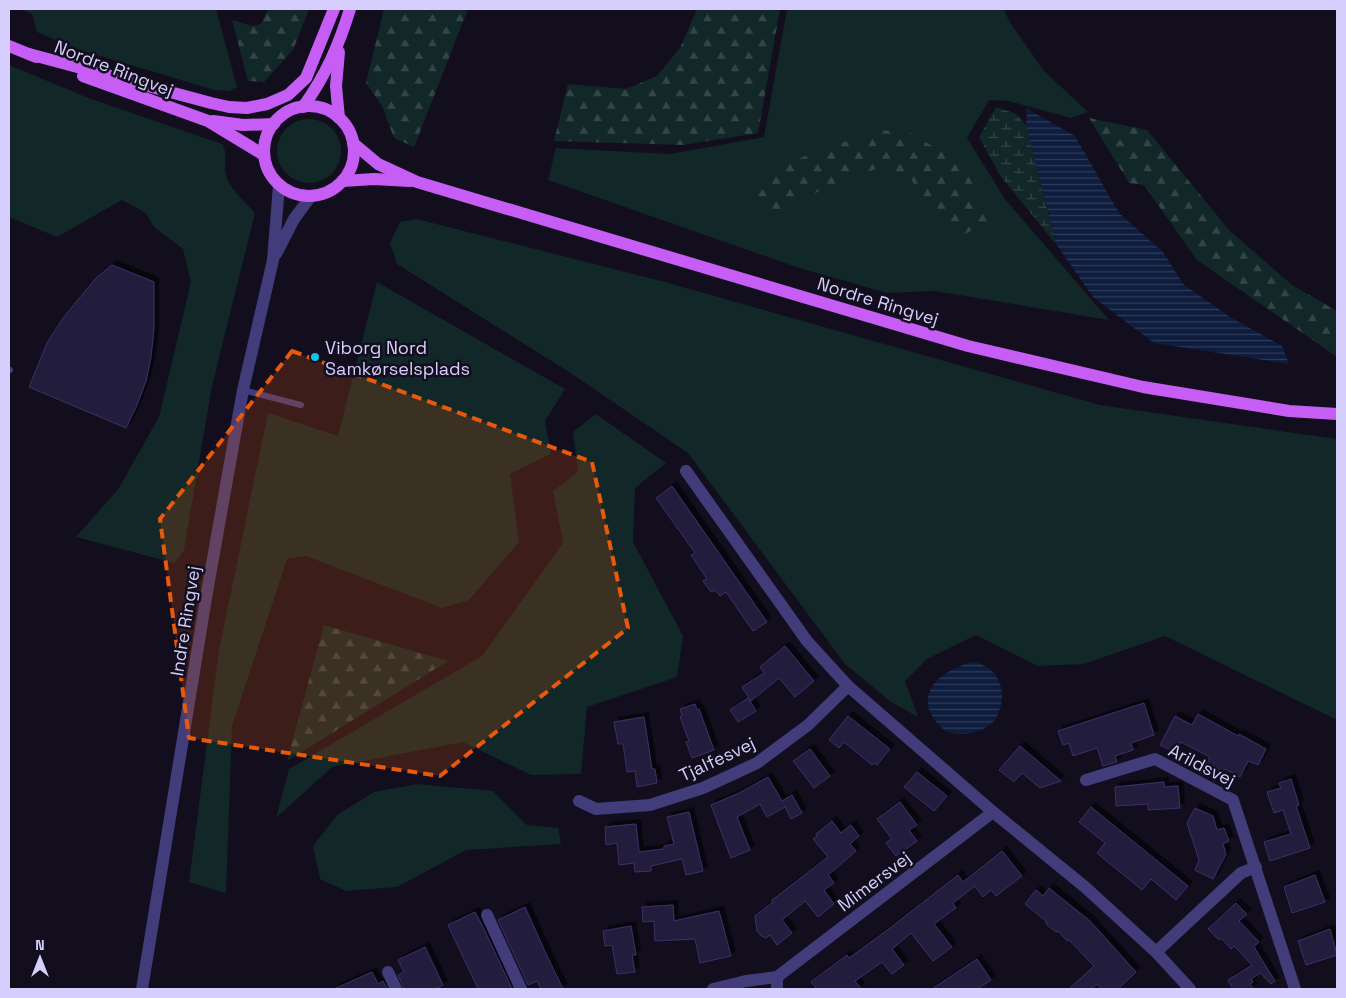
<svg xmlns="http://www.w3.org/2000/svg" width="1346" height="998" font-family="'Space Grotesk',sans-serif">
  <defs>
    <pattern id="forest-firs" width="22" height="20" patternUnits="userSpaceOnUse" patternTransform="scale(1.25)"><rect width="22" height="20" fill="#112728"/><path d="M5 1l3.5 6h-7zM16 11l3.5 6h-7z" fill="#334548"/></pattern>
    <pattern id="wetland-marsh" width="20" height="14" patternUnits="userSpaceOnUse" patternTransform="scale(1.25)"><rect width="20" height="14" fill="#112728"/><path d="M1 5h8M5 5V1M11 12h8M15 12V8" fill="none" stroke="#334548"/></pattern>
    <pattern id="water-rules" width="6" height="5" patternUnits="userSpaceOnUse" patternTransform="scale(1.25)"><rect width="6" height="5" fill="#0e1c3d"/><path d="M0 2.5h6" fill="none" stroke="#303c5a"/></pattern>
    <filter id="shadow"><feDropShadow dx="4.5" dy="-4.5" stdDeviation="0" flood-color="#0009"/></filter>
  </defs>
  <rect width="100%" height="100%" fill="#120e1e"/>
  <!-- grass -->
  <g fill="#112728">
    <polygon points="21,9 216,9 237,87 229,91 214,90 77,49 37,32 32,14"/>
    <polygon points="787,9 1004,9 1009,21 1044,71 1088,112 1071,118 1009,101 989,100 967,138 1005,199 1109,320 935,291 887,293 799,268 548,180 556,148 670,154 764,137"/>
    <path d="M 9,65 L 91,99 L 222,144 C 229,156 223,163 226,175 C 228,187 247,204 255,213 L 212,386 L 184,550 L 174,563 L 76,537 L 119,488 L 159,417 L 191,282 L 183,249 L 154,227 L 146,213 L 122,200 L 57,237 L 9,217 Z"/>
    <circle cx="309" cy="151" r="32"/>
    <polygon points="417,219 665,282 1100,405 1337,439 1337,720 1165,636 1084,664 1038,666 976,635 927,659 905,681 918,717 891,702 845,664 688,453 569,372 397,264 390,243 400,222"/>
    <polygon points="377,282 565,389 545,421 551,454 510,474 519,542 469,600 442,608 306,556 287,559 232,726 226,893 189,882 219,650 268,413 338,436"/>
    <polygon points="596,414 666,463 635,488 633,542 683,636 677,677 587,707 581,774 531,775 463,742 332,767 276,818 289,769 482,656 563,543 553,491 578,472 573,432"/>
    <polygon points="417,784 493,791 527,825 558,828 561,844 466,850 397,887 346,891 320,879 313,846 337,815 374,792"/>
  </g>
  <!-- forest -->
  <g fill="url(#forest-firs)">
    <polygon points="268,9 309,9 293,50 264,82 248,81 232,20 253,26 261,24"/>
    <polygon points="384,9 468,9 414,147 394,138 382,106 366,83"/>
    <polygon points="697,9 780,9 758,133 683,145 554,141 568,84 626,89 657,76 680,48"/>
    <polygon points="1089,118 1147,130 1229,230 1292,285 1337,311 1337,357 1197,260 1144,185 1129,183"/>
    <polygon points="878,130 909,132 962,164 992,221 954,239 910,178 878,168 813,194 777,215 748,190 772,168"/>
    <polygon points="324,625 448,661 287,761"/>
  </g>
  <!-- wetland -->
  <polygon fill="url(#wetland-marsh)" points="996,107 1016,114 1026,125 1056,244 1001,177 979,137"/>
  <!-- water -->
  <g fill="url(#water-rules)">
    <polygon points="1027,109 1075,136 1119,213 1163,252 1183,284 1230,317 1282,346 1289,364 1154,343 1093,297 1056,244 1026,125"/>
    <path d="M 973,662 C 1001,666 1009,696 996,718 C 988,733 954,740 942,728 C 909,696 940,670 973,662 Z"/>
  </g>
  <!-- building -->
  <g fill="#241b3e" stroke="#3e2f68" filter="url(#shadow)">
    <polygon points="112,265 154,282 154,328 151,357 146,381 137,405 126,428 29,387 47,343 63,318 96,278"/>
    <polygon points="672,486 767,622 753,631 726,592 720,596 715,590 711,592 703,581 707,579 691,555 695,553 656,498"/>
    <polygon points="785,646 814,681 795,697 779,678 751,701 742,687 764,673 760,667"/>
    <polygon points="748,698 756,711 738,722 730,710"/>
    <polygon points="1144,703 1154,735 1131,743 1133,750 1115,756 1117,762 1103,766 1097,748 1073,756 1069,743 1063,745 1058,731"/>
    <polygon points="695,704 697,710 699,709 714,750 692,758 686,742 689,741 680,717 682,716 680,709"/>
    <polygon points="1198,714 1238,736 1239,734 1266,749 1258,765 1248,761 1240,777 1225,769 1223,771 1207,763 1210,757 1181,742 1176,753 1160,745 1175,716 1192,725"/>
    <polygon points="848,716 890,749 877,765 874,763 872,765 844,742 839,748 829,740"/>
    <polygon points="644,717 652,769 655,769 657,783 637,787 635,771 627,772 623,744 618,744 614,722"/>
    <polygon points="1020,746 1061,781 1040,788 1022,773 1014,782 999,770"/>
    <polygon points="810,749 830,776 814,788 793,761"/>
    <polygon points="917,772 947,796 934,811 904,787"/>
    <polygon points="768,777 782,801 792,795 802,813 791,819 785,807 767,817 760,804 737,817 750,850 731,858 711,805 739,793"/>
    <polygon points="1291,779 1299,805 1296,806 1310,848 1270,861 1264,842 1291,834 1283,810 1274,813 1267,792 1281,788 1279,783"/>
    <polygon points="1164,782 1164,787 1178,786 1180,808 1148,810 1148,804 1116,806 1115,787"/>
    <polygon points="900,802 917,825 909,830 917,841 896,856 886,843 892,839 877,819"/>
    <polygon points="1091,807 1188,886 1176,900 1151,879 1142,890 1097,853 1105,843 1079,822"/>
    <polygon points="1195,808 1213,816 1217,830 1224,828 1229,841 1223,844 1226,854 1213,879 1195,870 1199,860 1187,823"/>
    <polygon points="689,812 703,871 686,875 682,859 651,866 651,871 635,872 634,863 619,865 617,843 606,845 605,827 636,824 639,852 664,849 664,846 674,844 667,817"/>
    <polygon points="832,821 841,833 851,825 859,836 850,844 856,851 828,875 834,883 824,890 834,904 818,917 805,901 782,920 792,933 777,945 770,935 766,938 761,936 757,931 755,916 773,902 772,900 828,857 813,839 817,836 816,834"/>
    <polygon points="1002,851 1022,876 996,896 991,890 983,897 975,886 953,903 956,908 934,924 952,947 933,961 911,933 892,949 904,965 892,974 882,962 855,981 861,989 817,989 811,982 847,955 849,958 890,928 958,875 963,882"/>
    <polygon points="1315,875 1325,902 1292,913 1284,887"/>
    <polygon points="1049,888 1090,921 1136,972 1118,989 1102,989 1097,984 1091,989 1069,989 1094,966 1069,940 1067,941 1058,931 1056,932 1046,924 1047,922 1025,904 1036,890 1043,896"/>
    <polygon points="1236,903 1247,914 1239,921 1259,942 1254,947 1275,981 1271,984 1260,973 1251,979 1253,982 1250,984 1253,989 1233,989 1228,980 1252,965 1234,946 1231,949 1221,938 1219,940 1208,929"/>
    <polygon points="673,905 674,921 719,911 731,956 700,963 695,939 655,941 654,921 643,922 642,907"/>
    <polygon points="525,907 547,956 563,989 541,989 537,981 528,985 498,920"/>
    <polygon points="475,912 483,927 512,989 478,989 448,925"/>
    <polygon points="631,926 636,955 632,955 635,972 617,974 612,945 605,946 603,931"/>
    <polygon points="1330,929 1337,955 1306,965 1298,941"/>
    <polygon points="425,947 443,985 435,989 404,989 398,975 404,972 398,960"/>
    <polygon points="977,959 991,980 977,989 932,989"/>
    <polygon points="372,972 378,984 383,981 387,989 334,989"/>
  </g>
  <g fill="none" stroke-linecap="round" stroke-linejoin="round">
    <!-- service -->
    <g stroke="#423c7a" stroke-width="6">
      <polyline points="9,370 10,370"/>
      <polyline points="243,390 301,405"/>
    </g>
    <!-- minor -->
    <g stroke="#423c7a" stroke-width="12">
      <polyline points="686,471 807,641 848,686 993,812 1085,887 1156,952 1190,989"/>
      <polyline points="1086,780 1155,759 1233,800 1295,989"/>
      <polyline points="579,801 596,809 650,805 703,788 757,763 808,725 848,686"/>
      <polyline points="487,915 521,989"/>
      <polyline points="1156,952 1241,873 1256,867"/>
      <polyline points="388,972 396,989"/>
      <polyline points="713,989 746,981 777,977"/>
      <polyline points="777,989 777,977 993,812"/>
    </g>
    <!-- tertiary -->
    <g stroke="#423c7a" stroke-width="12">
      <polyline points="276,254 294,219 311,196"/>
      <polyline points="142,989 207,592 243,390 273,260 279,185"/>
    </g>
    <!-- primary -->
    <g stroke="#c65df4" stroke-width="12">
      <polyline points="9,46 36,57"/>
      <polyline points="339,52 336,86 339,118"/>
      <polyline points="29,54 211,103 229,107 247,108 267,104 288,95 306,78 334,9"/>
      <polyline points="83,76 208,121 264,155"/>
      <circle cx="309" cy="151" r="45"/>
      <path d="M 303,107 C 326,75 339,45 350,9"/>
      <polyline points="213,121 243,125 274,124"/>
      <polyline points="353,143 378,164 417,182 968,346 1143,387 1289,411 1337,414"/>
      <polyline points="343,181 374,179 410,181"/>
    </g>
  </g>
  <!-- marked area -->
  <path fill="#e8590c" fill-opacity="0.2" stroke="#e8590c" stroke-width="4" stroke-dasharray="10 6" stroke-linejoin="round" d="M 292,351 L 592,462 L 628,628 L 440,776 L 189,738 L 160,519 Z"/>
  <!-- markers -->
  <circle fill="#0fc2e6" stroke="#120e1e" stroke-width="2" cx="315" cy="357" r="5"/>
  <g text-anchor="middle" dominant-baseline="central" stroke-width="5" stroke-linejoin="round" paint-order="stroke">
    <!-- street labels -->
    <g font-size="18" fill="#d6cefc" stroke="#120e1e">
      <text transform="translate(114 68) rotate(21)">Nordre Ringvej</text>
      <text transform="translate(878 301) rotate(17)">Nordre Ringvej</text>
      <text transform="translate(185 621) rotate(-81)">Indre Ringvej</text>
      <text transform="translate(717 759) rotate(-25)">Tjalfesvej</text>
      <text transform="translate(1202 765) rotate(27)">Arildsvej</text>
      <text transform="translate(874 881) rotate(-37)">Mimersvej</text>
    </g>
    <!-- poi labels -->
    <g font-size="18" fill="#d6cefc" stroke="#120e1e" text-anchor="start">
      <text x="325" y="347">Viborg Nord<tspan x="325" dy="21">Samkørselsplads</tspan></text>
    </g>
  </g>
  <!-- border -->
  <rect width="1346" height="998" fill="none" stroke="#d6cefc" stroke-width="20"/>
  <!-- north arrow -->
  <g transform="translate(40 958)" stroke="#120e1e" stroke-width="4" paint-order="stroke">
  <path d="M0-4L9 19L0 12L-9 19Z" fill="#d6cefc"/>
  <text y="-8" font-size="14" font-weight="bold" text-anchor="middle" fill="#d6cefc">N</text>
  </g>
</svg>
